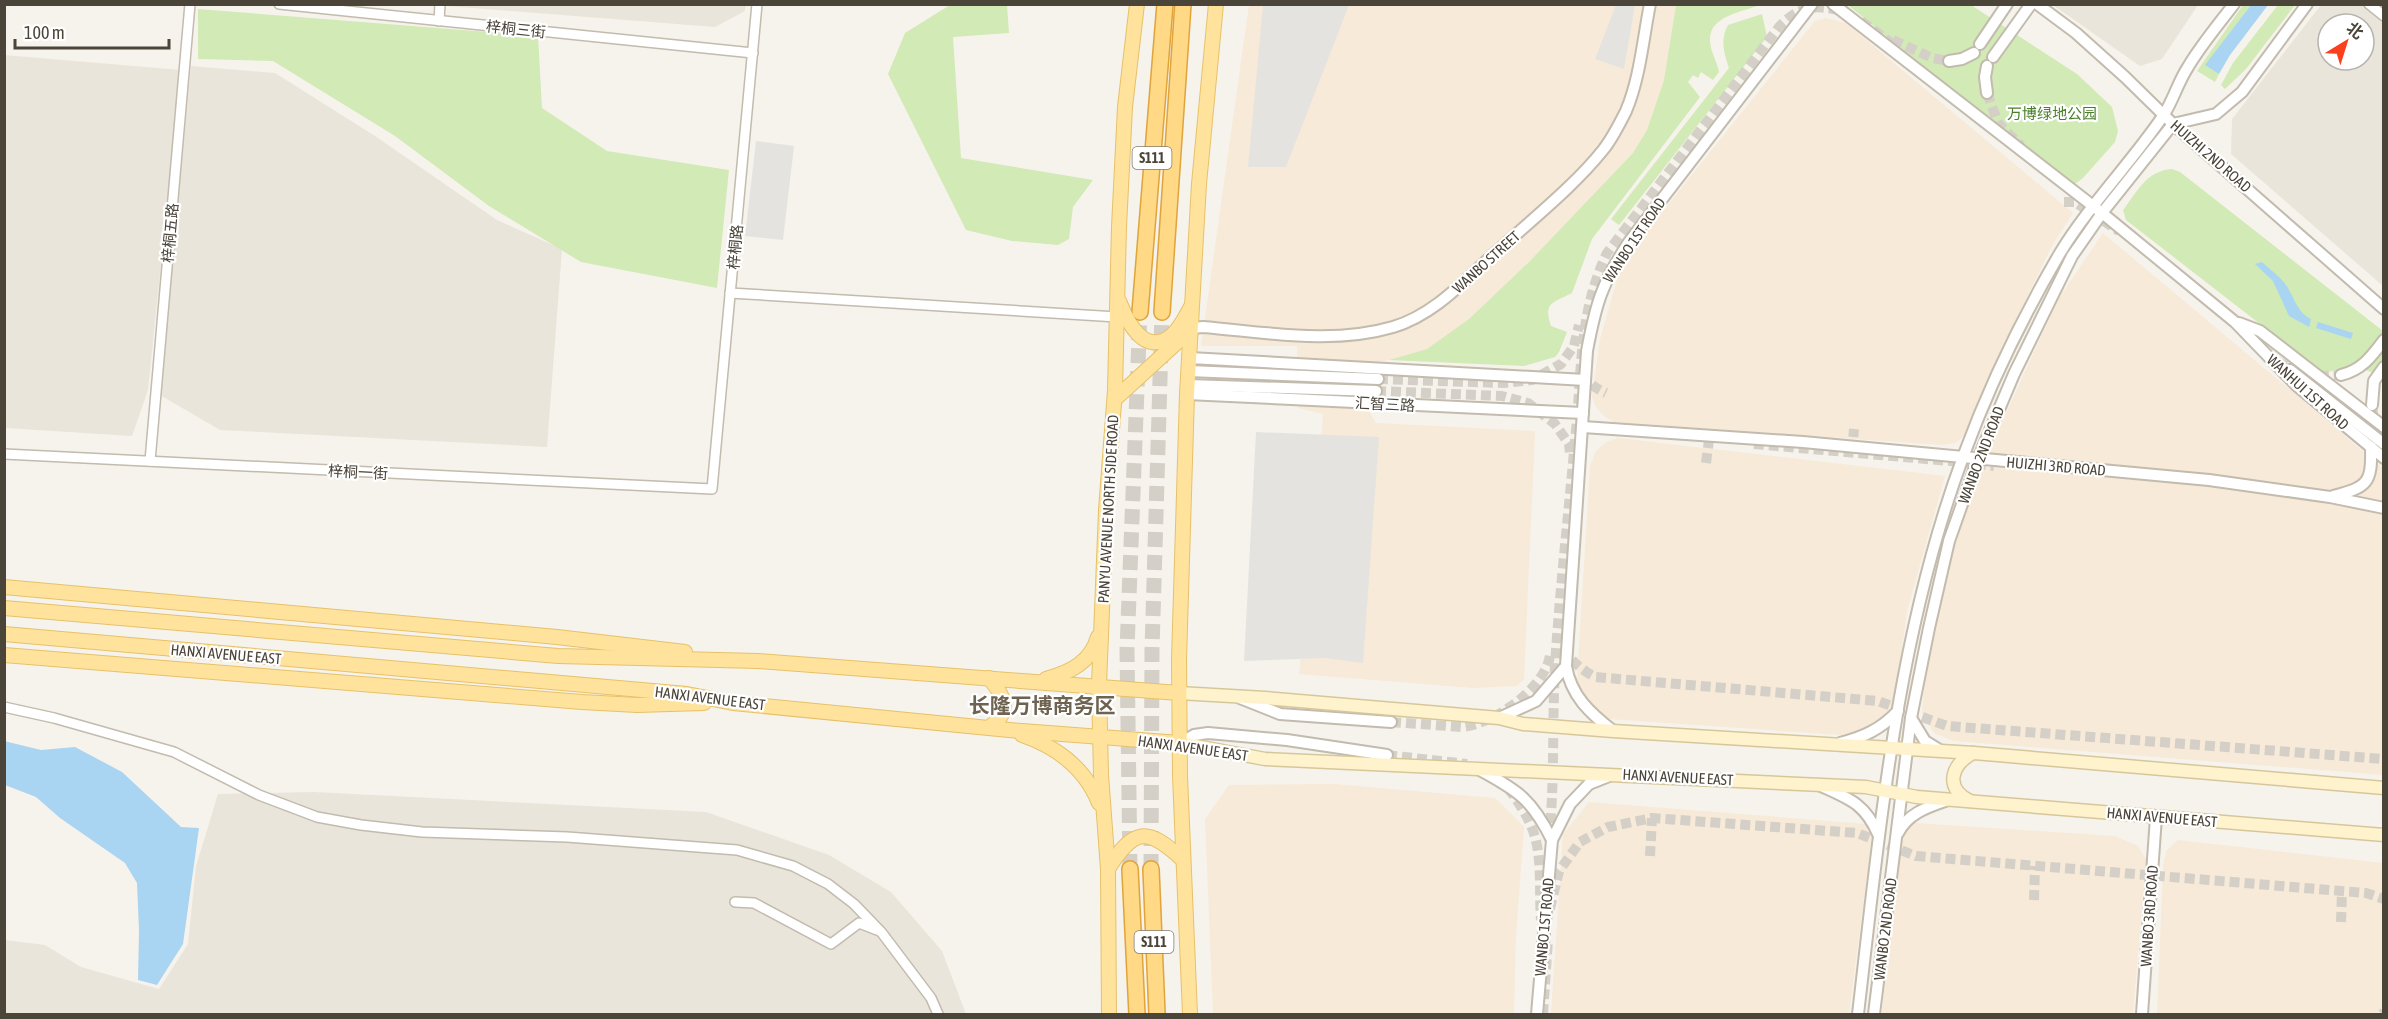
<svg xmlns="http://www.w3.org/2000/svg" width="2388" height="1019" font-family="'Asap Condensed','Noto Sans SC',sans-serif">
  <rect width="100%" height="100%" fill="#f6f3ec"/>
  <!-- residential -->
  <g fill="#eae5da" fill-rule="evenodd">
    <polygon points="435,5 746,5 745,11 715,27"/>
    <polygon points="2053,5 2198,5 2162,59 2140,66"/>
    <path d="M 2321,5 L 2383,5 L 2383,286 L 2231,154 L 2232,119 ZM 2328,24 L 2364,24 L 2364,60 L 2328,60 Z"/>
    <polygon points="4,55 181,70 148,390 132,436 5,428"/>
    <polygon points="191,66 275,73 375,136 497,220 562,249 547,447 220,430 160,395"/>
    <polygon points="314,792 706,812 829,855 891,892 942,951 966,1014 5,1014 5,940 45,945 81,967 159,989 188,944 196,866 218,794"/>
  </g>
  <!-- commercial -->
  <g fill="#f7ead8">
    <polygon points="1249,5 1676,5 1664,80 1647,130 1633,153 1606,182 1529,262 1469,319 1427,349 1389,360 1331,373 1362,373 1363,401 1376,423 1535,431 1524,679 1517,686 1473,688 1299,674 1317,509 1323,414 1298,408 1297,346 1201,346"/>
    <polygon points="1826,18 1846,23 2073,213 2053,244 2015,321 1964,436 1955,443 1941,445 1614,422 1604,416 1596,407 1592,397 1600,339 1622,262 1815,21"/>
    <polygon points="2103,233 2383,468 2383,775 1954,741 1934,733 1922,713 1925,675 1944,570 1983,464 2057,301"/>
    <polygon points="1618,438 1945,476 1907,611 1895,702 1891,712 1882,721 1856,734 1841,735 1609,719 1586,704 1577,679 1590,466 1596,451 1606,442"/>
    <polygon points="1334,784 1495,798 1524,827 1516,936 1514,1014 1213,1014 1205,819 1229,785"/>
    <polygon points="1589,802 1867,824 1872,836 1849,1014 1551,1014 1563,834"/>
    <polygon points="1915,823 2115,836 2138,846 2146,859 2133,1014 1882,1014 1895,855 1908,828"/>
    <polygon points="2178,840 2383,863 2383,1014 2157,1014 2163,867 2166,851"/>
  </g>
  <!-- green -->
  <g fill="#d2eab5">
    <polygon points="950,5 1007,5 1009,33 953,37 961,158 1093,180 1073,207 1069,239 1058,245 1012,241 966,230 888,74 905,33"/>
    <path d="M 1676,5 L 1760,5 C 1742,12 1709,16 1710,40 C 1710,51 1717,61 1719,72 L 1713,80 L 1701,72 L 1698,78 L 1693,75 L 1688,82 L 1700,97 L 1592,239 L 1572,293 C 1553,303 1543,302 1551,326 L 1567,332 L 1559,352 L 1555,357 L 1524,366 L 1389,360 L 1427,349 L 1469,319 L 1529,262 L 1633,153 L 1647,130 L 1664,80 Z"/>
    <polygon points="1848,5 1971,5 2077,74 2112,107 2118,131 2115,142 2083,178 2075,184 2067,184"/>
    <polygon points="2243,5 2251,5 2206,65 2219,74 2215,82 2197,71"/>
    <polygon points="2278,5 2295,5 2246,69 2225,89 2221,85 2233,63"/>
    <polygon points="198,9 538,36 542,108 607,151 729,170 717,288 581,262 489,206 395,136 273,61 198,59"/>
    <path d="M 1762,14 L 1767,37 L 1619,225 L 1611,219 L 1729,68 C 1724,52 1720,40 1728,25 Z"/>
    <path d="M 2172,169 L 2180,172 L 2383,331 L 2383,379 C 2361,364 2348,367 2323,373 L 2126,220 L 2123,210 C 2138,191 2146,171 2172,169 Z"/>
  </g>
  <!-- parking -->
  <g fill="#e5e3e0">
    <polygon points="1263,5 1349,5 1286,167 1248,167"/>
    <polygon points="1616,5 1635,5 1624,69 1595,59"/>
    <polygon points="756,141 794,146 783,240 745,236"/>
    <polygon points="1256,432 1379,437 1363,663 1325,658 1244,661"/>
  </g>
  <!-- water -->
  <g fill="#a9d4f2">
    <polygon points="2251,5 2268,5 2230,55 2219,74 2205,65"/>
    <path d="M 2262,262 C 2268,268 2274,272 2280,278 C 2294,291 2294,311 2311,319 L 2309,327 L 2289,316 L 2273,281 L 2255,264 Z"/>
    <polygon points="2318,322 2353,333 2351,339 2316,328"/>
    <polygon points="4,741 41,750 75,747 122,772 181,827 199,828 183,944 157,985 138,980 139,930 137,883 125,863 60,818 36,797 5,785"/>
  </g>
  <g fill="none" stroke-linecap="round" stroke-linejoin="round">
    <!-- tertiary-tunnel -->
    <g stroke="#d4d0c8" stroke-width="10" stroke-dasharray="10 5" stroke-linecap="butt">
      <polyline points="1861,21 1897,47"/>
      <polyline points="1893,40 1932,58 1949,61"/>
      <polyline points="1987,93 1998,123 2021,146"/>
      <polyline points="2064,202 2075,202 2119,231"/>
      <path d="M 2277,361 C 2304,376 2310,377 2341,375"/>
      <path d="M 1584,372 C 1588,384 1595,388 1606,393"/>
      <polyline points="1378,379 1504,383 1532,380 1561,364 1574,346 1579,325"/>
      <polyline points="1376,391 1502,396 1528,403 1555,424 1569,444 1570,454"/>
      <polyline points="2372,405 2375,426 2384,435"/>
      <polyline points="1754,444 1961,462 1959,469"/>
      <polyline points="1852,452 1854,429"/>
      <polyline points="1961,462 1994,466"/>
      <polyline points="1706,463 1709,440"/>
      <path d="M 1564,647 C 1570,661 1582,670 1595,677 L 1878,701 L 1947,726 L 2384,759"/>
      <path d="M 1391,722 L 1462,727 C 1494,724 1544,689 1550,656"/>
      <polyline points="1387,755 1467,764"/>
      <path d="M 1508,788 C 1519,803 1530,819 1535,837 C 1542,861 1539,895 1541,920"/>
      <path d="M 1549,838 C 1555,781 1552,723 1555,665 C 1560,587 1569,509 1576,430 C 1582,367 1579,312 1607,253 L 1779,27 C 1799,6 1814,4 1842,11"/>
      <polyline points="1650,856 1652,818"/>
      <polyline points="2034,900 2035,866"/>
      <polyline points="1550,909 1559,871 1580,842 1608,827 1652,818 1857,833 1916,856 2366,893 2384,899"/>
      <polyline points="2341,922 2342,892"/>
      <polyline points="1543,1014 1548,940"/>
      <polyline points="2382,1014 2384,1012"/>
    </g>
    <!-- trunk-tunnel -->
    <g stroke="#d4d0c8" stroke-width="15" stroke-dasharray="15 8" stroke-linecap="butt">
      <polyline points="1130,869 1127,649 1140,312"/>
      <polyline points="1151,869 1152,650 1162,312"/>
    </g>
    <!-- minor casing -->
    <g stroke="#c2bbae" stroke-width="12">
      <g id="minor">
        <polyline points="279,4 753,53"/>
        <polyline points="2369,4 2384,16"/>
        <polyline points="439,21 440,4"/>
        <polyline points="730,293 1117,317"/>
        <polyline points="4,454 712,489 757,4"/>
        <polyline points="150,461 190,4"/>
        <polyline points="4,707 54,718 174,752 259,795 317,817 361,825 422,832 567,837 737,850 793,866 828,884 854,904 882,933 931,998 938,1014"/>
        <polyline points="735,902 754,903 831,944 859,923 877,930"/>
      </g>
    </g>
    <!-- tertiary casing -->
    <g stroke="#c2bbae" stroke-width="14">
      <g id="tertiary">
        <polyline points="1833,4 2102,213 2235,322 2296,385 2384,458"/>
        <polyline points="2037,4 2076,33 2125,77 2173,124 2384,309"/>
        <polyline points="1980,44 2007,4"/>
        <polyline points="1993,57 2031,4"/>
        <polyline points="1949,61 1962,59 1974,53"/>
        <polyline points="1987,93 1985,77 1987,66"/>
        <polyline points="2239,323 2260,331 2384,427"/>
        <path d="M 1192,328 L 1203,327 C 1265,332 1332,345 1393,327 C 1437,314 1468,276 1502,247 C 1535,217 1575,185 1603,150 C 1612,139 1620,123 1626,111 C 1640,78 1643,39 1650,4"/>
        <polyline points="1190,358 1585,380"/>
        <polyline points="2290,370 2384,444"/>
        <polyline points="1189,371 1378,379"/>
        <path d="M 2341,375 C 2362,370 2372,356 2384,340"/>
        <polyline points="1188,385 1376,391"/>
        <polyline points="1187,394 1583,413"/>
        <polyline points="2372,405 2374,381 2384,367"/>
        <polyline points="1583,427 1803,442 2209,480 2330,497 2384,508"/>
        <path d="M 2333,496 C 2368,487 2372,483 2371,447"/>
        <polyline points="1240,698 1280,714 1391,722"/>
        <polyline points="1499,718 1536,701 1566,666"/>
        <polyline points="1911,718 1925,741 1941,751"/>
        <path d="M 1613,731 C 1590,713 1571,696 1566,666 L 1587,351 C 1596,303 1602,283 1629,242 L 1812,4"/>
        <polyline points="1180,743 1194,735 1208,733 1287,740 1387,755"/>
        <path d="M 1840,743 C 1864,737 1881,729 1898,711"/>
        <path d="M 1480,770 C 1519,791 1532,800 1552,840"/>
        <path d="M 1821,786 C 1850,799 1865,804 1878,834"/>
        <path d="M 1898,833 C 1908,813 1928,807 1948,800"/>
        <polyline points="1537,1014 1552,840 1570,804 1589,784 1609,776"/>
        <path d="M 1858,1014 C 1880,827 1897,635 1963,457 C 1989,386 2022,318 2060,253 C 2090,204 2131,163 2163,116 C 2173,101 2178,82 2188,67 C 2201,45 2218,25 2234,4"/>
        <polyline points="1874,1014 1911,718 1929,628 1949,541 1978,459 2014,374 2072,256 2102,213 2173,124 2216,114 2242,92 2307,4"/>
        <polyline points="2142,1014 2156,817"/>
      </g>
    </g>
    <!-- secondary casing -->
    <g stroke="#d6c79b" stroke-width="15">
      <g id="secondary">
        <polyline points="1179,693 1265,698 1499,718 1523,724 1613,731 1974,753 2384,788"/>
        <polyline points="1180,743 1265,759 1866,787 1917,797 2384,835"/>
        <path d="M 1970,801 C 1944,788 1951,765 1973,753"/>
      </g>
    </g>
    <!-- primary casing -->
    <g stroke="#e6c16a" stroke-width="16">
      <g id="primary">
        <path d="M 1119,301 C 1127,321 1144,357 1171,336 C 1181,328 1186,315 1192,305"/>
        <polyline points="1115,399 1186,334"/>
        <polyline points="4,587 557,637 685,652"/>
        <polyline points="4,608 558,656 758,661 1179,693"/>
        <polyline points="4,634 687,694 733,703 1009,730 1180,743"/>
        <polyline points="4,655 582,702 637,705 704,703"/>
        <path d="M 989,678 C 1004,695 1012,711 991,726"/>
        <path d="M 1046,679 C 1071,672 1091,662 1098,637"/>
        <path d="M 1022,735 C 1057,747 1085,768 1099,803"/>
        <path d="M 1108,869 C 1134,828 1147,826 1183,860"/>
        <polyline points="1109,1014 1108,869 1101,775 1099,685 1106,510 1115,390 1119,227 1125,107 1137,4"/>
        <polyline points="1190,1014 1180,776 1179,660 1187,394 1199,184 1216,4"/>
      </g>
    </g>
    <!-- trunk casing -->
    <g stroke="#e0a43c" stroke-width="18">
      <g id="trunk">
        <polyline points="1140,312 1165,4"/>
        <polyline points="1162,312 1183,4"/>
        <polyline points="1130,869 1137,1014"/>
        <polyline points="1151,869 1157,1014"/>
      </g>
    </g>
    <!-- minor -->
    <use href="#minor" stroke="#fff" stroke-width="9"/>
    <!-- tertiary -->
    <use href="#tertiary" stroke="#fff" stroke-width="10"/>
    <!-- secondary -->
    <use href="#secondary" stroke="#fff3cd" stroke-width="12"/>
    <!-- primary -->
    <use href="#primary" stroke="#ffe39c" stroke-width="14"/>
    <!-- trunk -->
    <use href="#trunk" stroke="#ffd985" stroke-width="15"/>
  </g>
  <g text-anchor="middle" dominant-baseline="central" stroke-width="4.5" stroke-linejoin="round" paint-order="stroke">
    <!-- shield labels -->
    <g fill="#fff" stroke="#817c74" stroke-width="1.5">
      <rect x="1132.5" y="147" width="39" height="22" rx="4.5"/>
      <rect x="1134.5" y="931" width="39" height="22" rx="4.5"/>
    </g>
    <g font-size="14" font-weight="bold" fill="#4b4439">
      <text x="1152" y="158">S111</text>
      <text x="1154" y="942">S111</text>
    </g>
    <!-- street labels -->
    <g font-size="15" fill="#4b4439" stroke="#fff">
      <text transform="translate(516 29) rotate(6)">梓桐三街</text>
      <text transform="translate(2211 156) rotate(41)">HUIZHI 2ND ROAD</text>
      <text transform="translate(170 233) rotate(-85)">梓桐五路</text>
      <text transform="translate(1634 240) rotate(-56)">WANBO 1ST ROAD</text>
      <text transform="translate(735 247) rotate(-85)">梓桐路</text>
      <text transform="translate(1486 262) rotate(-42)">WANBO STREET</text>
      <text transform="translate(2308 392) rotate(42)">WANHUI 1ST ROAD</text>
      <text transform="translate(1385 404) rotate(3)">汇智三路</text>
      <text transform="translate(1981 455) rotate(-69)">WANBO 2ND ROAD</text>
      <text transform="translate(2056 466) rotate(5)">HUIZHI 3RD ROAD</text>
      <text transform="translate(358 472) rotate(3)">梓桐一街</text>
      <text transform="translate(1108 509) rotate(-87)">PANYU AVENUE NORTH SIDE ROAD</text>
      <text transform="translate(226 654) rotate(5)">HANXI AVENUE EAST</text>
      <text transform="translate(710 698) rotate(7)">HANXI AVENUE EAST</text>
      <text transform="translate(1193 748) rotate(8)">HANXI AVENUE EAST</text>
      <text transform="translate(1678 777) rotate(3)">HANXI AVENUE EAST</text>
      <text transform="translate(2162 817) rotate(5)">HANXI AVENUE EAST</text>
      <text transform="translate(2149 916) rotate(-86)">WANBO 3RD ROAD</text>
      <text transform="translate(1544 927) rotate(-85)">WANBO 1ST ROAD</text>
      <text transform="translate(1885 929) rotate(-83)">WANBO 2ND ROAD</text>
    </g>
    <!-- park labels -->
    <g font-size="15" fill="#4a7f2a" stroke="#fff">
      <text x="2052" y="113">万博绿地公园</text>
    </g>
    <!-- district labels -->
    <g font-size="21" font-weight="bold" fill="#6e6250" stroke="#fff">
      <text x="1042" y="705">长隆万博商务区</text>
    </g>
  </g>
  <!-- border -->
  <rect width="2388" height="1019" fill="none" stroke="#4b4439" stroke-width="12"/>
  <!-- north arrow -->
  <g transform="translate(2346 42) rotate(38)"><circle r="28" fill="#ffffff" stroke="#b7b4b0" stroke-width="1.5"/>
  <path d="M0-4.5L10 22L0 15L-10 22Z" fill="#fc3f1d"/>
  <text y="-9" font-size="16" font-weight="bold" text-anchor="middle" fill="#4b4439">北</text>
  </g>
  <!-- scale -->
  <path d="M15 39v9h154v-9" fill="none" stroke="#4b4439" stroke-width="3"/>
  <text x="24" y="39" font-size="18" fill="#4b4439" stroke="#ffffff" stroke-width="4.5" paint-order="stroke">100 m</text>
</svg>
